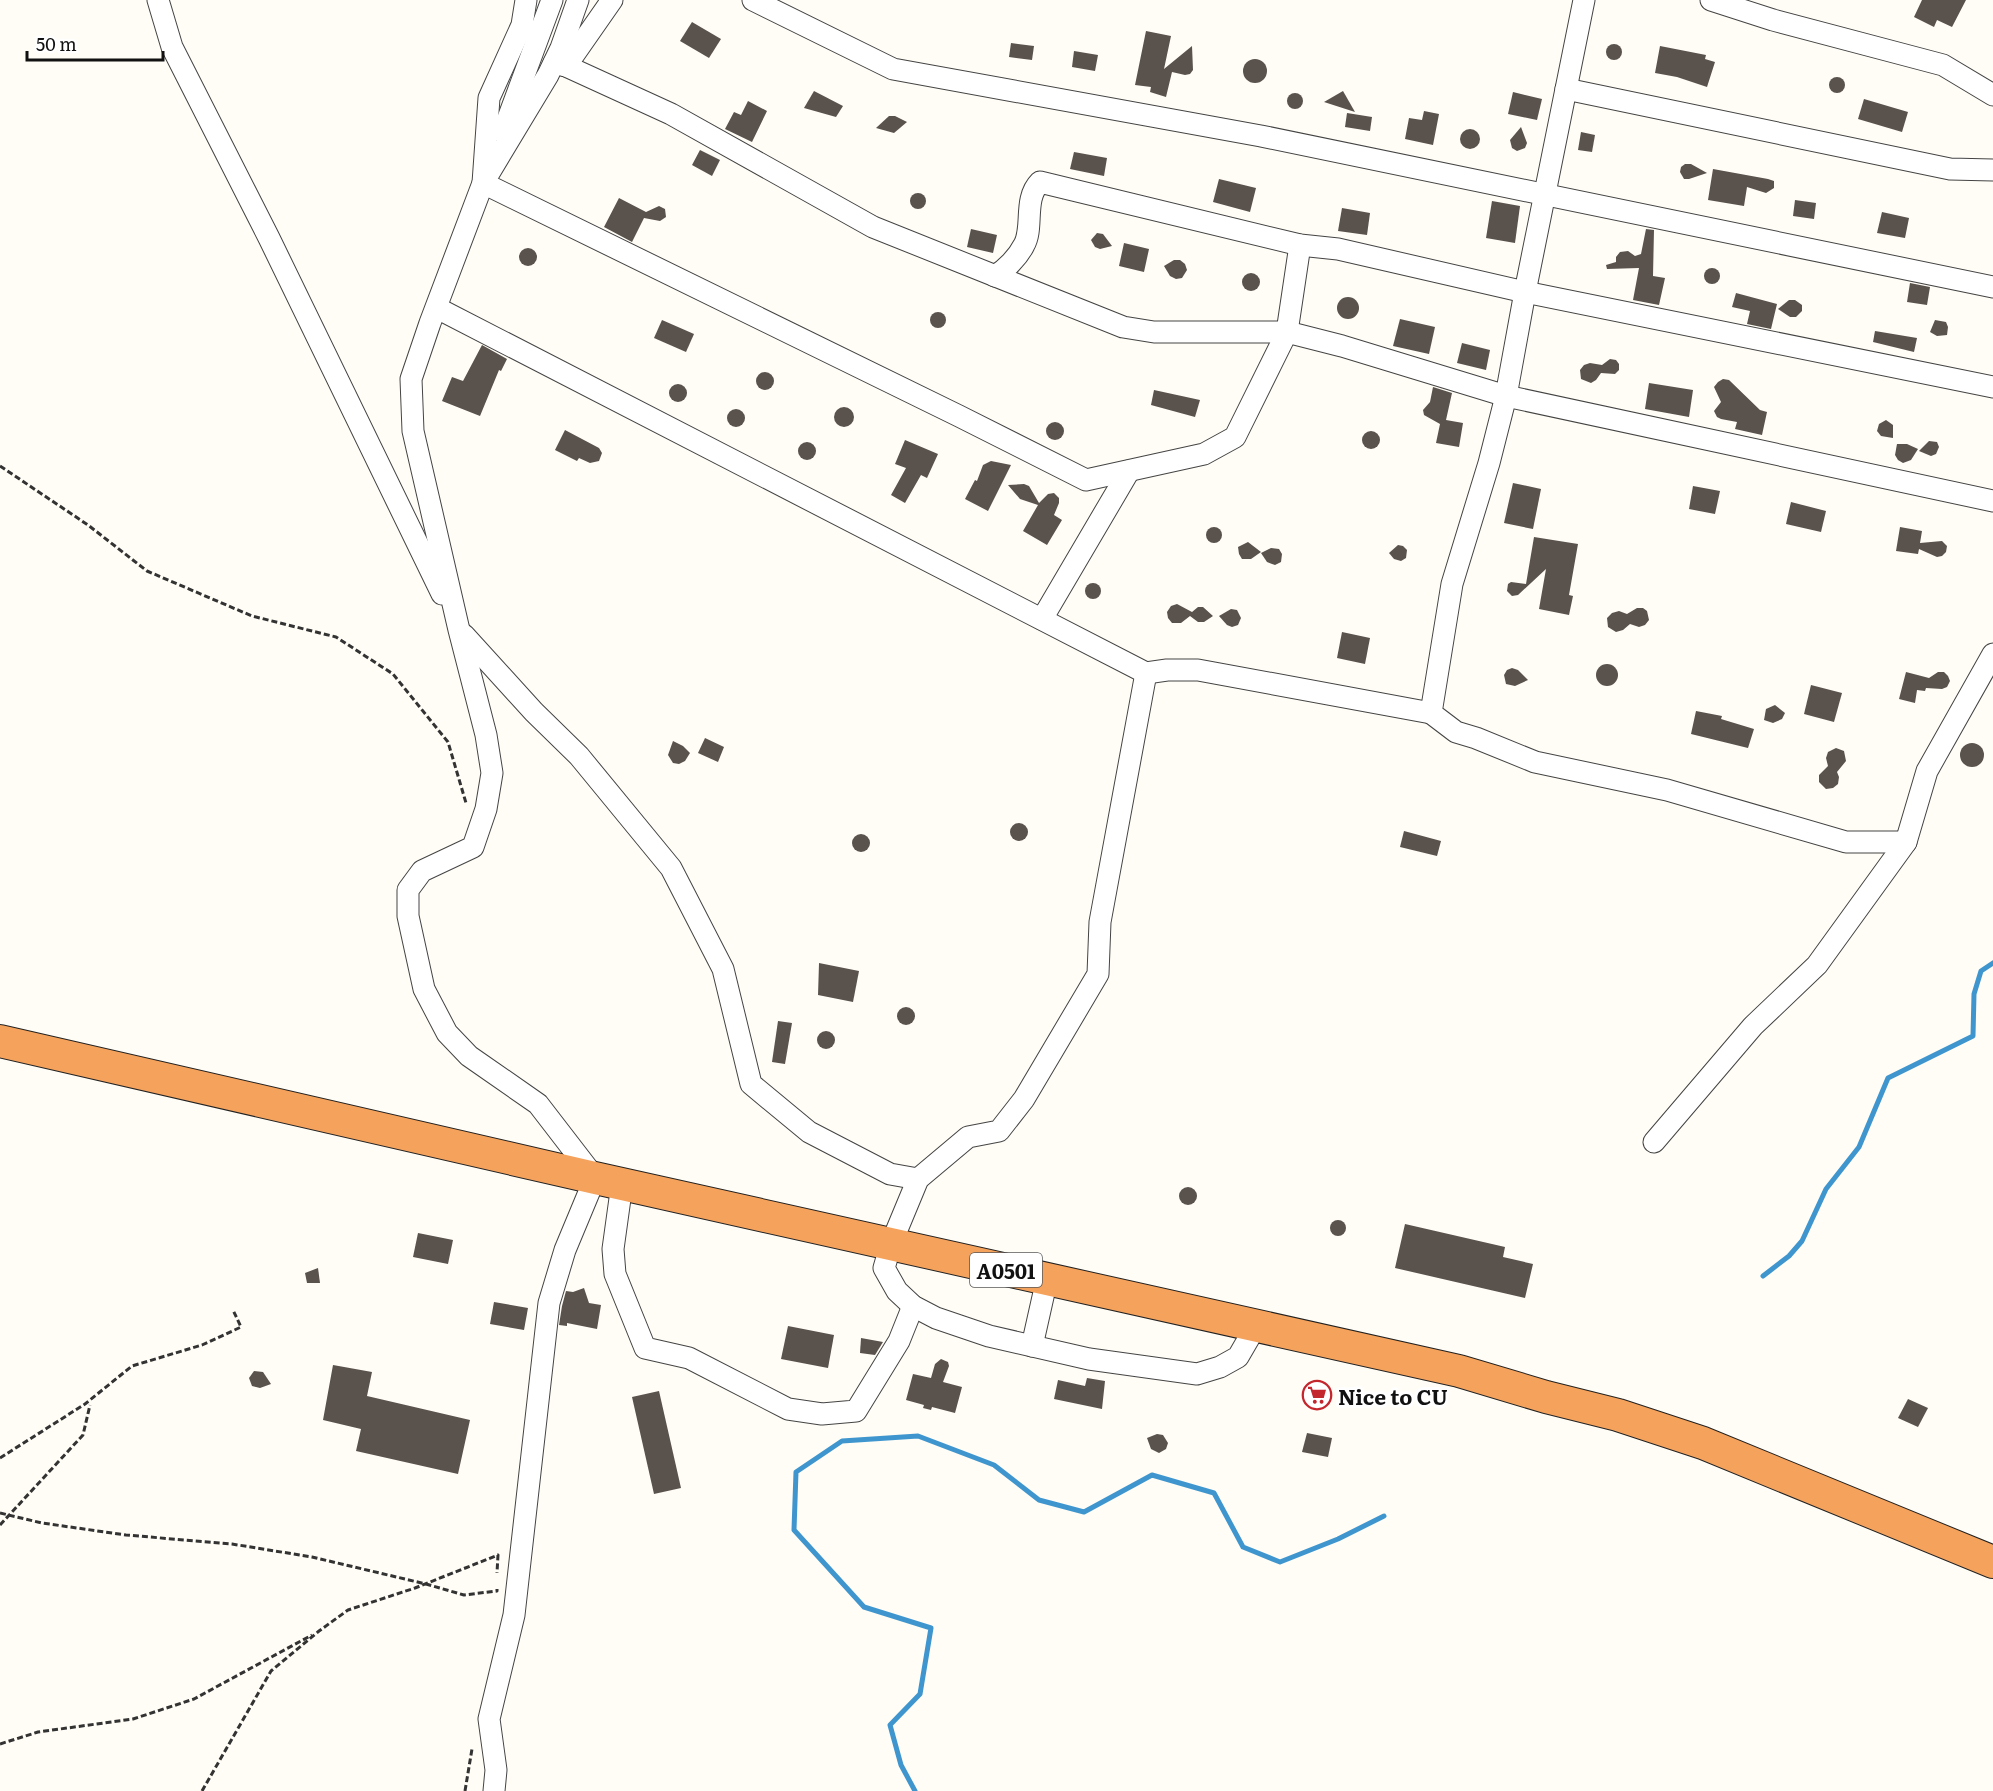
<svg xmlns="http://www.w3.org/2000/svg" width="1993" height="1791" font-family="Literata,serif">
  <rect width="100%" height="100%" fill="#fffdf5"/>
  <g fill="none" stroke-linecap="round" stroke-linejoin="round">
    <!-- stream -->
    <g stroke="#3f96cf" stroke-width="5">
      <polyline points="1763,1276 1789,1256 1802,1241 1826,1189 1859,1147 1888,1078 1973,1036 1974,994 1981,971 1993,963"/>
      <polyline points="915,1791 901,1765 890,1725 920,1694 931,1628 864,1607 794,1530 796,1472 842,1441 918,1436 994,1465 1039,1500 1084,1512 1152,1475 1214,1493 1243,1547 1280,1562 1338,1539 1384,1516"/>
    </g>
  </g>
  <!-- building -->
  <g fill="#5a524d">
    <polygon points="1922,0 1966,0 1952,27 1937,20 1934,27 1914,17"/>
    <polygon points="692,22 721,39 709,58 680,41"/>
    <polygon points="1146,31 1171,36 1164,69 1192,46 1193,70 1190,74 1185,75 1172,72 1166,97 1150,92 1151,87 1135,85"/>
    <polygon points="1011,43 1034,46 1032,60 1009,57"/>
    <circle cx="1614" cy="52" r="8"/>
    <polygon points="1660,46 1706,55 1705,59 1715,62 1707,87 1677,77 1655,73"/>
    <polygon points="1074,51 1098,55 1095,71 1072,67"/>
    <circle cx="1255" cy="71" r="12"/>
    <circle cx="1837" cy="85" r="8"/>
    <polygon points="814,91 843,106 836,117 804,108"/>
    <polygon points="1343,91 1355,112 1324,102"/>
    <polygon points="1513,92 1542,99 1537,120 1508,114"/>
    <circle cx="1295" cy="101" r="8"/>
    <polygon points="1864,99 1908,112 1902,132 1858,119"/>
    <polygon points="748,101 767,111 752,142 725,129 734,112 741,115"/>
    <polygon points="1424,111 1439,114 1433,145 1405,139 1409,118 1422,120"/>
    <polygon points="1347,113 1372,117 1370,131 1345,127"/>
    <polygon points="889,116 895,116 907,122 894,133 876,128"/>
    <polygon points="1521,127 1527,143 1525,148 1517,151 1512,148 1510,140"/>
    <circle cx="1470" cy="139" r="10"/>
    <polygon points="1581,132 1595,135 1592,152 1578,150"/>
    <polygon points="700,150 720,160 712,176 692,165"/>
    <polygon points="1074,152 1107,158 1104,176 1070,169"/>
    <polygon points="1685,164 1691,164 1707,173 1689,179 1684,179 1680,172 1681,167"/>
    <polygon points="1713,169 1768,179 1774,181 1774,188 1766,193 1747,187 1744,206 1708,200"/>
    <polygon points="1219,179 1256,188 1250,212 1213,202"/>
    <circle cx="918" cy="201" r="8"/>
    <polygon points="619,198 646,212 659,206 665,209 666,217 660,221 644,218 632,242 604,227"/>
    <polygon points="1795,200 1816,203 1814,219 1793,216"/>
    <polygon points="1492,201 1520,206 1515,243 1486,238"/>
    <polygon points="1342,208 1370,213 1367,235 1338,231"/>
    <polygon points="1882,212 1909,218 1905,238 1877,233"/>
    <polygon points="971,229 997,235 993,253 967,247"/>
    <polygon points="1646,229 1654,230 1653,276 1665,278 1659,305 1633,300 1639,268 1607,269 1606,265 1616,262 1616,257 1620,252 1628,251 1635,256 1641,254"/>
    <polygon points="1097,233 1103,234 1112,246 1100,249 1095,247 1091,240"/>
    <polygon points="1124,243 1149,249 1144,272 1119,266"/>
    <circle cx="528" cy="257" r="9"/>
    <polygon points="1174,260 1180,260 1185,264 1187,270 1182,278 1176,279 1170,276 1164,266"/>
    <circle cx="1712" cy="276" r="8"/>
    <circle cx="1251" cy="282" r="9"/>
    <polygon points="1910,283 1930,287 1927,305 1907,302"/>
    <polygon points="1736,293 1777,304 1771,329 1747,324 1750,311 1732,307"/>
    <circle cx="1348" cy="308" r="11"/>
    <polygon points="1789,300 1795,300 1802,305 1802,311 1796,317 1790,317 1778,309"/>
    <circle cx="938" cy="320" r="8"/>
    <polygon points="1400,319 1435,327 1429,354 1393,346"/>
    <polygon points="662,320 694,334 686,352 654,338"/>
    <polygon points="1935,320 1946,322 1948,327 1947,335 1937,336 1930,332"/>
    <polygon points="1875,331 1917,338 1914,352 1873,342"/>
    <polygon points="1462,343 1490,350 1486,370 1457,363"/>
    <polygon points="482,345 507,359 501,371 499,370 480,416 442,401 452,377 463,381"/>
    <polygon points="1610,359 1616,360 1619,364 1619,370 1615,374 1601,373 1596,380 1591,383 1581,379 1580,370 1584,365 1590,363 1602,365"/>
    <circle cx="765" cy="381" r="9"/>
    <polygon points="1723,379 1729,380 1760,410 1767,412 1762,435 1735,429 1737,422 1721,419 1717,417 1714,411 1721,402 1714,387 1718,382"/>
    <polygon points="1649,383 1693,390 1689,417 1645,409"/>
    <circle cx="678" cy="393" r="9"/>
    <polygon points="1433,387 1452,393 1446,420 1463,423 1459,447 1436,443 1440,424 1424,415 1423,410 1430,402"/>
    <polygon points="1154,390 1200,400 1195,417 1151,405"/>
    <circle cx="844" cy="417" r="10"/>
    <circle cx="736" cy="418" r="9"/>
    <polygon points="1886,420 1893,425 1893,438 1881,436 1877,431 1879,424"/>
    <circle cx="1055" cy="431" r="9"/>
    <polygon points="565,430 599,448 602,453 599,461 590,463 579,458 577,461 555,450"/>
    <circle cx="1371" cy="440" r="9"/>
    <polygon points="905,440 938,454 927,478 921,475 905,503 891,495 906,468 895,464"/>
    <polygon points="1929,441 1937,442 1939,447 1936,454 1931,456 1919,451"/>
    <circle cx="807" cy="451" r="9"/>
    <polygon points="1897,444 1907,444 1918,449 1911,460 1903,463 1898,460 1895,455"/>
    <polygon points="991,461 1011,465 988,511 965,499 975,480 977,481 983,465"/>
    <polygon points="1513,483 1541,489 1533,529 1504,523"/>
    <polygon points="1024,484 1029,486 1039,503 1048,494 1054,493 1059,498 1059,503 1054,515 1062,520 1047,545 1023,531 1038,505 1020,499 1008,485"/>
    <polygon points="1693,486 1720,491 1715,514 1689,509"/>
    <polygon points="1791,502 1826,511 1821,532 1786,524"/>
    <polygon points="1900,527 1922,531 1920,543 1942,541 1947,546 1946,552 1942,556 1937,557 1919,549 1918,554 1896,551"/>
    <circle cx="1214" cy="535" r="8"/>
    <polygon points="1534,537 1578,544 1569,595 1573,596 1569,615 1539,609 1546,569 1518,595 1512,596 1507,591 1508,584 1511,582 1526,584"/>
    <polygon points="1248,542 1261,552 1251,559 1242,559 1239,554 1238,547"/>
    <polygon points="1398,545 1403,546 1407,550 1406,558 1401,561 1394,559 1389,553"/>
    <polygon points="1271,548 1279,549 1282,554 1281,562 1275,565 1267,562 1261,553"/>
    <circle cx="1093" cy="591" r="8"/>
    <polygon points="1177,604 1192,612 1198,607 1203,607 1213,616 1204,622 1198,622 1190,616 1181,623 1172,623 1168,618 1167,612 1171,606"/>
    <polygon points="1637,608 1643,608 1647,611 1649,620 1645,625 1639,627 1630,624 1623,630 1616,632 1608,627 1607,618 1612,613 1619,611 1627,614"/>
    <polygon points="1231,609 1237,610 1241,618 1238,625 1232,627 1227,625 1219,616"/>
    <polygon points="1342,632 1370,638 1365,664 1337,658"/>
    <circle cx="1607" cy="675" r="11"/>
    <polygon points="1512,668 1518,670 1528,680 1515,686 1506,684 1504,675 1507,670"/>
    <polygon points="1906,672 1929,678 1938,672 1944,672 1948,676 1950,681 1947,687 1942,689 1926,688 1925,691 1917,690 1915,703 1899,699"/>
    <polygon points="1811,685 1842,693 1834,722 1804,714"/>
    <polygon points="1775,705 1785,713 1782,719 1773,723 1764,720 1766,709"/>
    <polygon points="1696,711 1722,716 1721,719 1754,729 1748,748 1691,734"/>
    <polygon points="705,738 724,747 718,762 698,753"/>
    <polygon points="673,741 683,746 690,753 685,761 679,764 673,763 668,755"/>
    <circle cx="1972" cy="755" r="12"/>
    <polygon points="1836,748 1844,751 1846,761 1837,772 1839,777 1838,784 1833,788 1826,789 1819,782 1819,775 1828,766 1826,758 1828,752"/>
    <circle cx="1019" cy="832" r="9"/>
    <polygon points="1404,831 1441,841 1437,856 1400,847"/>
    <circle cx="861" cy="843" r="9"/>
    <polygon points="819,963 859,971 853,1002 818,995"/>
    <circle cx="906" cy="1016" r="9"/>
    <polygon points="778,1021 792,1023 785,1064 772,1062"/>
    <circle cx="826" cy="1040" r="9"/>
    <circle cx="1188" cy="1196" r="9"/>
    <circle cx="1338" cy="1228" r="8"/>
    <polygon points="1405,1224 1505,1247 1503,1257 1533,1264 1525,1298 1395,1268"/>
    <polygon points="418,1233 453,1240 448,1264 413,1257"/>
    <polygon points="318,1268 320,1283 307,1283 305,1273"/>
    <polygon points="584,1288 589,1303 601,1305 597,1329 567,1323 567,1326 559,1325 562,1306 566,1291 573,1292"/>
    <polygon points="494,1302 528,1308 524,1330 490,1324"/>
    <polygon points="788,1326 834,1335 828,1368 781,1359"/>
    <polygon points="861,1338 883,1342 875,1355 860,1353"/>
    <polygon points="941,1359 948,1362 949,1366 943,1382 962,1387 955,1413 932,1407 931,1410 923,1408 924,1405 906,1400 913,1374 931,1378 935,1364"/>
    <polygon points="333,1365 372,1372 367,1396 470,1420 458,1474 356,1451 361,1429 323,1420"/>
    <polygon points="254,1371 263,1372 271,1384 260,1388 252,1386 249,1378"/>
    <polygon points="1087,1378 1105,1381 1102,1409 1054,1399 1058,1380 1085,1386"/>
    <polygon points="659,1391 681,1488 654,1494 632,1397"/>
    <polygon points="1908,1399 1928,1408 1918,1427 1898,1418"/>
    <polygon points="1307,1433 1332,1438 1328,1457 1302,1452"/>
    <polygon points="1157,1434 1163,1435 1168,1443 1166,1449 1159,1453 1151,1449 1147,1438"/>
  </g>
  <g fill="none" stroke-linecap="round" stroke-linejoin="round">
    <!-- minor casing -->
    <g stroke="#444" stroke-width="23">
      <g id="minor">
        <polyline points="158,0 172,47 269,238 442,594"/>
        <polyline points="526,0 522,25 489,98 483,183 959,416 1086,480 1204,454 1235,437 1287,332 1300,245"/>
        <polyline points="753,0 893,69 1261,136 1993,287"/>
        <polyline points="1584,0 1525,292 1506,396 1489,463 1452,584 1431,713 1456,732 1476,738 1535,762 1667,790 1846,842 1906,842"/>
        <polyline points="1711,0 1773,20 1943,65 1993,95"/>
        <polyline points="554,63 566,66 671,114 873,227 1123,327 1154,332 1287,332 1342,346 1506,396 1993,501"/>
        <polyline points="566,66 612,0"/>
        <polyline points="1566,89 1950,169 1993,170"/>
        <polyline points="503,132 552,0"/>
        <path d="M 995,276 C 1006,269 1018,257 1024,245 C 1034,228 1023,199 1040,182 L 1300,245 L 1338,249 L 1525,292 L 1993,387"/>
        <polyline points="437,308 1146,673 1167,670 1198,670 1431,713"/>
        <polyline points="1042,619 1129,471"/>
        <polyline points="464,635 534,712 579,756 671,868 723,969 751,1084 809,1132 890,1174 918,1179"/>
        <polyline points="1146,673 1100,922 1098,974 1024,1099 999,1131 968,1137 918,1179 891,1244 884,1268 897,1291 913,1306 936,1318 989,1336 1089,1359 1197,1374 1220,1367 1238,1357 1256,1326"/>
        <polyline points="1654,1142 1753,1026 1817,965 1906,842 1927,771 1993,654"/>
        <polyline points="622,1184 613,1249 615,1274 645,1348 689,1358 788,1409 822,1414 856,1411 899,1341 913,1306"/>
        <polyline points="1032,1346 1047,1279"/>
        <polyline points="494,1791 496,1770 489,1719 514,1615 549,1303 565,1250 595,1178 538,1104 469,1056 447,1033 424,989 408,916 408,890 422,871 473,847 486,809 492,773 486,735 459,630 413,431 411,379 430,323 483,183 548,75 561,48 578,0"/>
      </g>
    </g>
    <!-- highway casing -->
    <g stroke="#222" stroke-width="34">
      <polyline id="highway" points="0,1041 595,1178 1459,1371 1546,1397 1618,1415 1703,1443 1993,1562"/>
    </g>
    <!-- path -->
    <g stroke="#333" stroke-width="3" stroke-dasharray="6 3" stroke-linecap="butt">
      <polyline points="0,466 88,525 147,571 252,616 336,637 393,674 448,742 466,803"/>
      <polyline points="0,1458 85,1404 132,1366 202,1345 241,1327 233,1310"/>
      <polyline points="0,1513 42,1523 126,1535 232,1544 312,1557 426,1584 464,1595 497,1591 497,1589"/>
      <polyline points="0,1525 83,1435 90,1405"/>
      <polyline points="0,1744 38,1732 133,1719 194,1699 312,1635"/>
      <polyline points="202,1791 271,1671 319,1631 348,1610 415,1588 498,1555 497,1573"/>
      <polyline points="465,1791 472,1749"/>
    </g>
    <!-- minor -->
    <use href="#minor" stroke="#fff" stroke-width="21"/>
    <!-- highway -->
    <use href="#highway" stroke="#f5a25d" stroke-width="32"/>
  </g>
  <!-- icons -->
  <defs>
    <g id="supermarket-ring" transform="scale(1.5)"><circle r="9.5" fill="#fff" stroke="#c4262e" stroke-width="1.5"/><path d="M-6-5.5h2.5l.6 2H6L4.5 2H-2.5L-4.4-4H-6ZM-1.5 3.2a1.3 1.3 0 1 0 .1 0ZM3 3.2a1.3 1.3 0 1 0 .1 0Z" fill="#c4262e"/></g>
  </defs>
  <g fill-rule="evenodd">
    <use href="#supermarket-ring" x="1317" y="1395"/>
  </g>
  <g text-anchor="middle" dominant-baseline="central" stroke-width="6" stroke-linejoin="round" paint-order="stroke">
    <!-- shield labels -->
    <rect fill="#fff" stroke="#585858" stroke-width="1.5" x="970" y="1253" width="72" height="34" rx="4.5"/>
    <g font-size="20" font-weight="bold" fill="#111">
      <text x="1006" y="1270">A0501</text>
    </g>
    <!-- poi labels -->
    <g font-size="21" font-weight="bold" fill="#111" stroke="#fff" text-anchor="start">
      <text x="1338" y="1395">Nice to CU</text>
    </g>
  </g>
  <!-- scale -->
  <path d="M27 51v9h136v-9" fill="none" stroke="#111111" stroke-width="3"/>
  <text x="36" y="51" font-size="18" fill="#111111" stroke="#ffffff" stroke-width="4.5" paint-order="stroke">50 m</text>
</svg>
